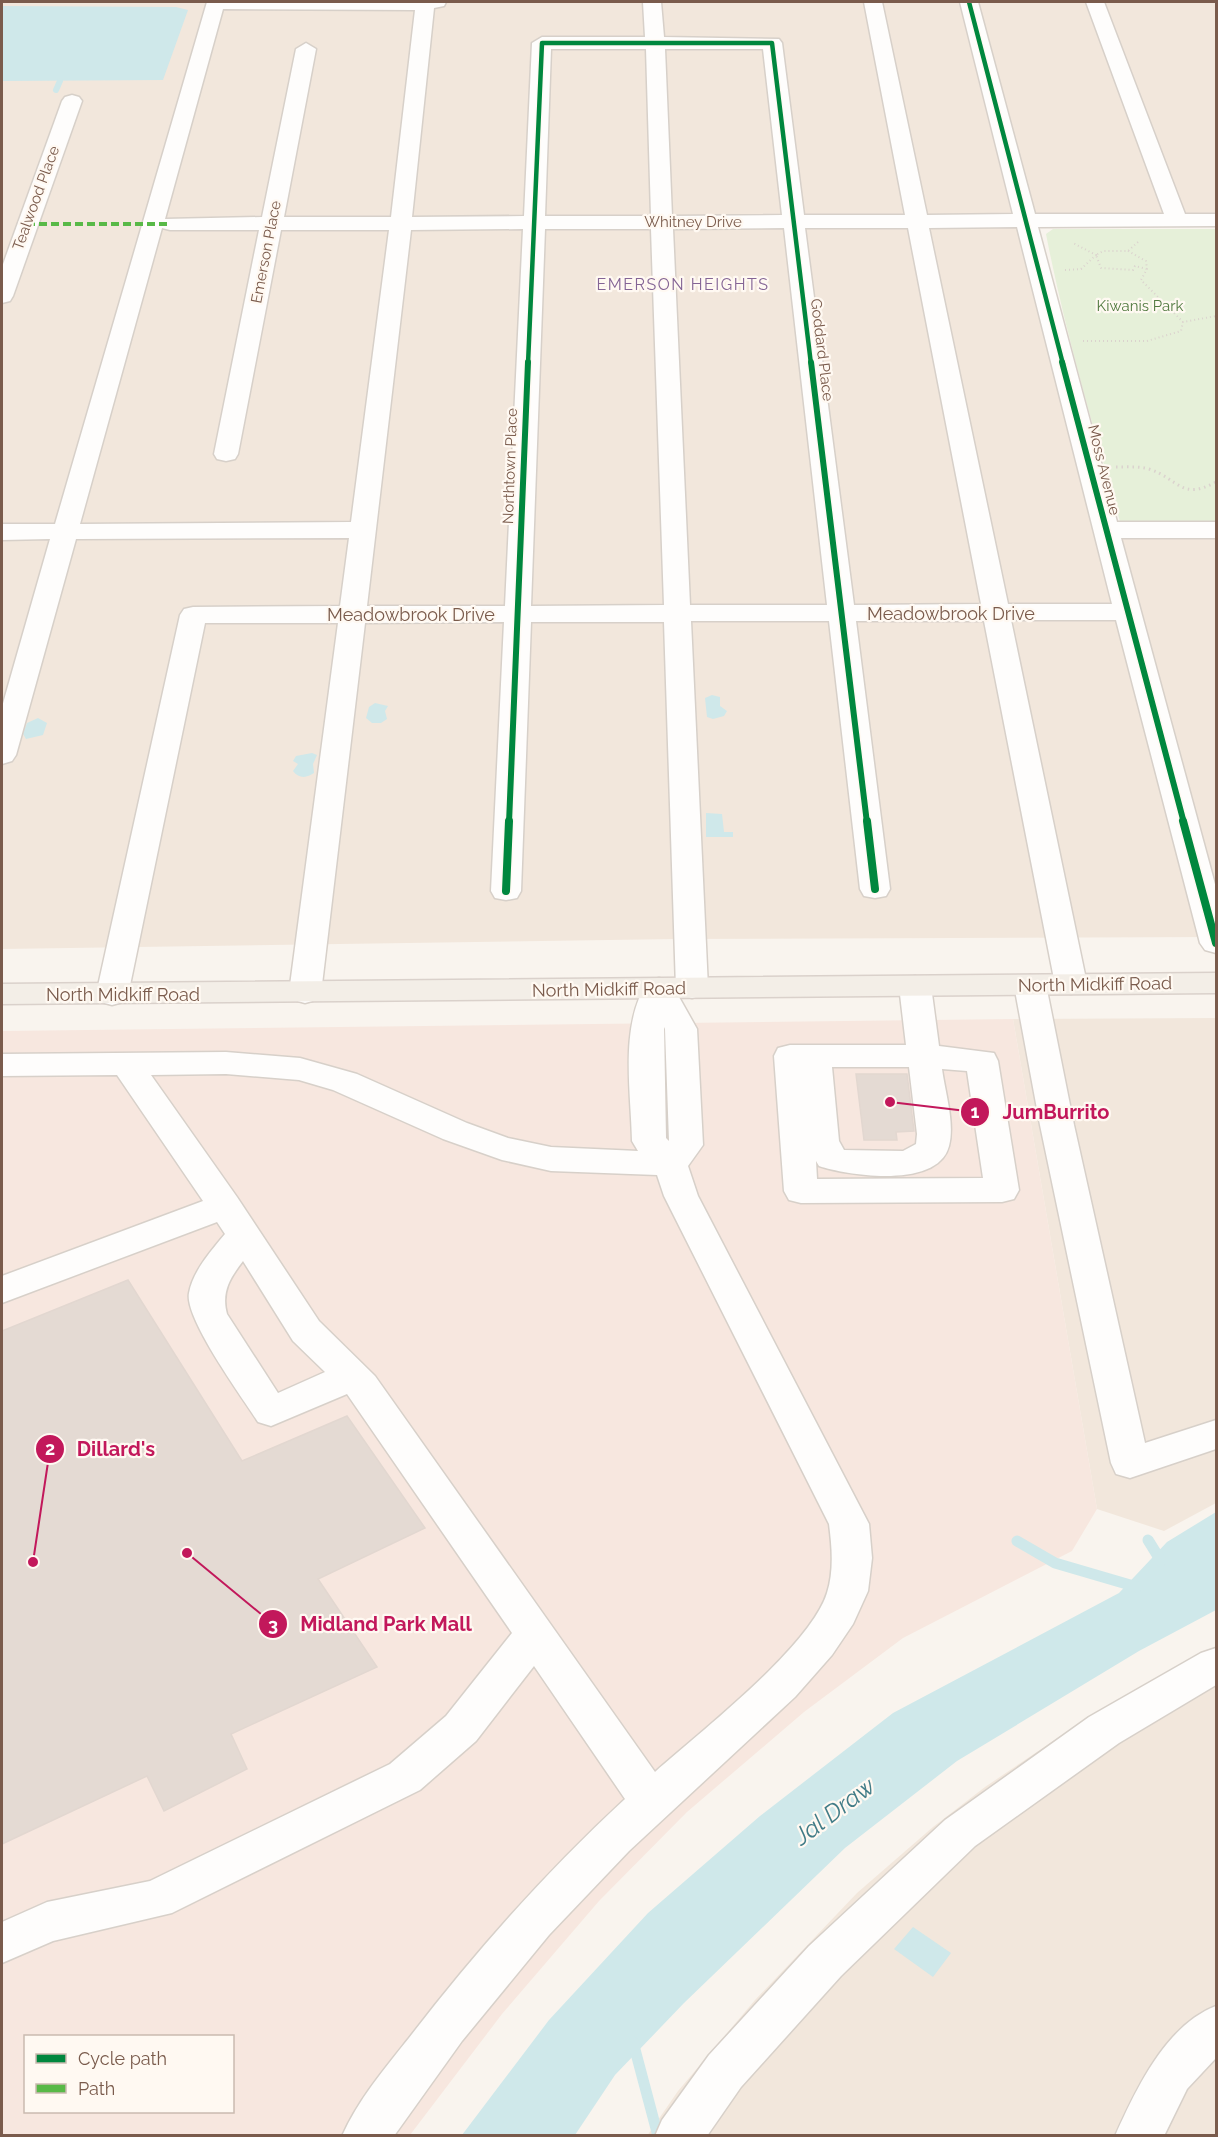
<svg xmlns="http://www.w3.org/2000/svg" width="1218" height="2137" font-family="Raleway,sans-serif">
  <rect width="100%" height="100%" fill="#f9f4ee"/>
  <!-- residential -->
  <g fill="#f2e7dc">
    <polygon points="2,2 1216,2 1216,221 1022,221 1108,539 1216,538 1216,937 676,939 2,949"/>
    <polygon points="1216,1018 1216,1503 1164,1531 1097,1509 1013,1019"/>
    <polygon points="1216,1647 1216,2135 647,2136 678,2091 755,2000 857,1893 933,1827 985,1787 1062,1735"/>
  </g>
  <!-- commercial -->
  <path fill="#f7e7df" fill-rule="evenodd" d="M 1013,1019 L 1097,1509 L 1072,1551 L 903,1638 L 804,1712 L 687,1812 L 599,1901 L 502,2014 L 410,2135 L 2,2135 L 2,1031 ZM 26,2036 L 232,2036 L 232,2112 L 26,2112 Z"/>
  <!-- green -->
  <path fill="#e6f0d9" d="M 1053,229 L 1216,229 L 1216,525 L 1121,525 C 1094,429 1065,332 1046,234 Z"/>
  <!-- water -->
  <g fill="#cfe8ea">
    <polygon points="2,6 176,7 188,10 163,80 2,81"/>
    <polygon points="712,695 720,697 720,706 727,711 724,716 713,719 707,717 705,698"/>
    <polygon points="375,703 388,706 385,711 387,719 381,723 372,723 366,718 369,707"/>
    <polygon points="38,718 47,723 43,735 26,739 23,734 27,723"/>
    <path d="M 312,753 L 317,755 L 313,764 L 314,773 C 307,778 299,779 293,771 L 298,764 L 293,761 L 296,756 Z"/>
    <polygon points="706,813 722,814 724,832 733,832 733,837 706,837"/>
    <polygon points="1216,1512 1216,1610 1139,1651 957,1761 845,1848 684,2003 615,2075 575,2135 462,2135 549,2020 648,1913 760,1816 893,1713 1119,1593 1167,1542"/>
    <polygon points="913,1927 951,1953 933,1977 894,1949"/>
  </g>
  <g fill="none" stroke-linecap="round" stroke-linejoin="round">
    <!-- stream-far1 -->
    <polyline stroke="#cfe8ea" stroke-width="6" points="56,90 60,81"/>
    <!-- stream -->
    <g stroke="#cfe8ea" stroke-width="11">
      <polyline points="1148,1540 1161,1561"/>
      <polyline points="1017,1541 1055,1563 1137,1587"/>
      <polyline points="633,2042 658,2136"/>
    </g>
  </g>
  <!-- building -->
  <g fill="#e4dad3" stroke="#e2d7d0" stroke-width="1.5">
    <polygon points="856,1074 907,1074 914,1131 896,1132 897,1140 864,1140"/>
    <polygon points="128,1280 242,1461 347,1416 425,1528 318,1579 377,1667 231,1734 247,1769 164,1811 147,1776 2,1844 2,1331"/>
  </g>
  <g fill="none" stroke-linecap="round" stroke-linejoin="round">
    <!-- minor casing -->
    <g stroke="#d7d0c9" stroke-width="3">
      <g id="minor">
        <path d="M 207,2 L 446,2 L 444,6 L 434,8 L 412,217 L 524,216 L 532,43 L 542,37 L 645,37 L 643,2 L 661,2 L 664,37 L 779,39 L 782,43 L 804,215 L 905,215 L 864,2 L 882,2 L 927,215 L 1013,214 L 960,2 L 978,2 L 1035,214 L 1164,214 L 1086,2 L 1104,2 L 1185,214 L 1216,214 L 1216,226 L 1038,227 L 1117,522 L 1216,522 L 1216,538 L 1121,538 L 1216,888 L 1216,953 L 1205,950 L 1200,943 L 1116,620 L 1011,620 L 1087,984 L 1082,991 L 1071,994 L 1060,991 L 1055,984 L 984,621 L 856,621 L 890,889 L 886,896 L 875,898 L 864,896 L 860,889 L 829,621 L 691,621 L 708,988 L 703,995 L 692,998 L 681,995 L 676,988 L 664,622 L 531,622 L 521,891 L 517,898 L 506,900 L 495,898 L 491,891 L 504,622 L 365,623 L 321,993 L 316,1000 L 305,1003 L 294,1000 L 289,993 L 338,623 L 205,623 L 128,995 L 123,1002 L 112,1005 L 101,1002 L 96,995 L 180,615 L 184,609 L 193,607 L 340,606 L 349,538 L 76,539 L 16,755 L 12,761 L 2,764 L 2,707 L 50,539 L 2,540 L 2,524 L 55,524 ZM 223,9 L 415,10 L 391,217 L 284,217 L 316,49 L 306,43 L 296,49 L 262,217 L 165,219 ZM 551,49 L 646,49 L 651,216 L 545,216 ZM 665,49 L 763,49 L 782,215 L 672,216 ZM 1017,227 L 1112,604 L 1008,604 L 929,228 ZM 162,228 L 170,230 L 259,230 L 214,454 L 217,459 L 226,461 L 235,459 L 238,454 L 281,230 L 389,230 L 351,522 L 80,524 ZM 784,228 L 827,605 L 690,605 L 673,229 ZM 805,228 L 908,228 L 981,604 L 854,605 ZM 523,229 L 505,606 L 367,606 L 411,230 ZM 545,229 L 651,229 L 664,605 L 531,606 Z"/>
        <polygon points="72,95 79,97 82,101 13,296 10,301 2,303 2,267 62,101 65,97"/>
        <polygon points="1030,975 1041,978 1046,985 1074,1125 1145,1443 1216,1420 1216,1449 1130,1478 1116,1474 1111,1463 1040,1125 1014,985 1019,978"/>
        <path d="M 915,976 L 926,979 L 931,986 L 939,1046 L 994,1053 L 998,1061 L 1019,1190 L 1014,1199 L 1002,1202 L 801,1203 L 789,1200 L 784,1191 L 774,1056 L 778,1048 L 790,1045 L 906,1045 L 899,986 L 904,979 ZM 832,1067 L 909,1067 L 917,1134 L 916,1144 L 903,1151 L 844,1150 L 839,1141 ZM 942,1069 L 967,1071 L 983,1178 L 817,1179 L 816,1161 L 819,1166 C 849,1176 938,1189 949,1146 C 955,1123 945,1092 942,1069 Z"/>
        <path d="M 659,978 L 670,981 L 697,1029 L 703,1145 L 688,1166 L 698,1196 L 869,1524 L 872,1558 L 868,1591 L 853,1624 L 832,1655 L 795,1697 L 629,1851 L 549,1935 L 462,2041 L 394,2136 L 342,2136 C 358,2100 385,2068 409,2038 C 475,1952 546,1872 625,1799 L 534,1666 L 476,1741 L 420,1790 L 172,1913 L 53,1941 L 2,1963 L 2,1922 L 47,1902 L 150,1881 L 390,1764 L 446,1716 L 512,1633 L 347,1394 L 271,1426 L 258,1422 C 242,1397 184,1318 189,1293 C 193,1271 211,1251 225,1234 L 217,1222 L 2,1303 L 2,1276 L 203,1201 L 117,1075 L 2,1076 L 2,1054 L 226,1052 L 300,1058 L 357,1074 L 467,1123 L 508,1138 L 551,1147 L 638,1151 L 632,1141 C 631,1090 619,1026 648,981 ZM 664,1027 L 665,1029 L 669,1141 L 666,1138 ZM 226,1074 L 299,1080 L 333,1090 L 443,1139 L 502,1160 L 551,1171 L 657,1175 L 664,1196 L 829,1524 C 832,1547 834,1571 827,1593 C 810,1647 700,1732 655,1772 L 375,1376 L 319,1321 L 237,1197 L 151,1075 ZM 243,1261 L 293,1341 L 325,1372 L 278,1393 L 227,1314 C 221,1292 230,1278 243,1261 Z"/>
        <polygon points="1216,1648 1216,1685 1119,1743 975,1846 841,1976 741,2087 707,2136 655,2136 662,2120 709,2055 809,1946 945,1820 1089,1717 1201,1653"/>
        <path d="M 1216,2006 L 1216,2058 L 1187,2089 L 1164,2136 L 1115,2136 C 1136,2089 1166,2025 1216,2006 Z"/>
      </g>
    </g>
    <!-- major casing -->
    <g stroke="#dad1cb" stroke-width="3">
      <polygon id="major" points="1216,973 1216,993 2,1004 2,984"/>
    </g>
    <!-- path-far1 -->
    <g stroke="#dbd3ce" stroke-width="2" stroke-dasharray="1 3" stroke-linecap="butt">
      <polyline points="1138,242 1128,251 1103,251 1096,255 1101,268 1133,270 1135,266 1147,269"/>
      <polyline points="1128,251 1146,261 1147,269 1141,280 1183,322"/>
      <polyline points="1065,270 1081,269 1096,255 1073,243"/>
      <polyline points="1083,341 1147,341 1181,331 1183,322 1216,316"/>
    </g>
    <!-- path -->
    <path stroke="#dbd3ce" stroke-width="3" stroke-dasharray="1.5 4" stroke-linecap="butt" d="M 1116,467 C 1127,467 1138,466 1149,469 C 1179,479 1181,501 1216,482"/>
    <!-- minor -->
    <use href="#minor" fill="#fefdfc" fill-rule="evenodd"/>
    <!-- major -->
    <use href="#major" fill="#f3eee7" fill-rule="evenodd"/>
    <!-- quiet -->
    <polyline stroke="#58b947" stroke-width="4" stroke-dasharray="8 4" stroke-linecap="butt" points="27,224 170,224"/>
    <!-- cycleway-far2 casing -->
    <g stroke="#fff9f2" stroke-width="7">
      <g id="cycleway-far2">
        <polyline points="969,2 1063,364"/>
        <polyline points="528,364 542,43 772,43 811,364"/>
      </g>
    </g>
    <!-- cycleway-far1 casing -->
    <g stroke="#fff9f2" stroke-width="9">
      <g id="cycleway-far1">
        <polyline points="811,362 867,823"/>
        <polyline points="1062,362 1184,823"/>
        <polyline points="509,823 528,362"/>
      </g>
    </g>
    <!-- cycleway casing -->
    <g stroke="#fff9f2" stroke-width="11">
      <g id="cycleway">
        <polyline points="867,821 875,889"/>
        <polyline points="1183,821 1216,943"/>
        <polyline points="506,891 509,821"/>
      </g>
    </g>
    <!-- cycleway-far2 -->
    <use href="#cycleway-far2" stroke="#00873e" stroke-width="4.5"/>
    <!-- cycleway-far1 -->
    <use href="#cycleway-far1" stroke="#00873e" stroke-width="6"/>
    <!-- cycleway -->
    <use href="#cycleway" stroke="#00873e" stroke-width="8"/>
  </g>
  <g text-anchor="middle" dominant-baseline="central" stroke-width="4.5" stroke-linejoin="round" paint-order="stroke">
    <!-- far-street labels -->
    <g font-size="15" fill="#7a5b4c" stroke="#fff9f2">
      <text transform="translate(36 198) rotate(-70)">Tealwood Place</text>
      <text x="693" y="222">Whitney Drive</text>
      <text transform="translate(266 252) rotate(-79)">Emerson Place</text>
      <text transform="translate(822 350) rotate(83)">Goddard Place</text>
      <text transform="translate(510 466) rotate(-88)">Northtown Place</text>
      <text transform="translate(1104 470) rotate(76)">Moss Avenue</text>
    </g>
    <!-- far-park labels -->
    <g font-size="15" fill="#527a40" stroke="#fff9f2">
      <text x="1140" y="306">Kiwanis Park</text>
    </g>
    <!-- far-neighbourhood labels -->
    <g font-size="16" letter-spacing="1.5" fill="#846495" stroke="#fff9f2">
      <text x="683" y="284">EMERSON HEIGHTS</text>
    </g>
    <!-- street labels -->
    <g font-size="18" fill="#7a5b4c" stroke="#fff9f2">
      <text x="951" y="613">Meadowbrook Drive</text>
      <text x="411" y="614">Meadowbrook Drive</text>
      <text transform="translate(1095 984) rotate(-1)">North Midkiff Road</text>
      <text transform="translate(609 989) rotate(-1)">North Midkiff Road</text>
      <text x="123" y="994">North Midkiff Road</text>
    </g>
    <!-- near-water labels -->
    <g font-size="24" font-style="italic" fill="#417c87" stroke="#fff9f2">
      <text transform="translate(834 1811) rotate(-37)">Jal Draw</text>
    </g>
  </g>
  <!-- callouts -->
  <path fill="none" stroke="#c2185b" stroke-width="2" d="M890 1102L975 1112M33 1562L50 1449M187 1553L273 1624"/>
  <g fill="#c2185b" stroke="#fff9f2" stroke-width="2">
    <circle cx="890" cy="1102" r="6"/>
    <circle cx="33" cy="1562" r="6"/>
    <circle cx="187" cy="1553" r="6"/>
    <circle cx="975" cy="1112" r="15"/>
    <circle cx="50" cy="1449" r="15"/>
    <circle cx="273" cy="1624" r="15"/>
  </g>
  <g font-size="18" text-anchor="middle" font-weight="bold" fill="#fff">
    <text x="975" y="1118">1</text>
    <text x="50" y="1455">2</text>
    <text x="273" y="1631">3</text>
  </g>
  <g font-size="20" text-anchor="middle" font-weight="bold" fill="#c2185b" stroke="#fff9f2" stroke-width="4.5" stroke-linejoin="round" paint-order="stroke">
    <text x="1056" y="1119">JumBurrito</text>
    <text x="116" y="1456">Dillard's</text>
    <text x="386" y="1631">Midland Park Mall</text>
  </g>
  <!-- border -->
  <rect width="1218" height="2137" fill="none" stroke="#7a5b4c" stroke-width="6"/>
  <!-- legend -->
  <rect x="24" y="2035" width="210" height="78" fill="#fff9f2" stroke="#cabab0" stroke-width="1.5"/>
  <rect x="36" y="2054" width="30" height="9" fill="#00873e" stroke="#cabab0" stroke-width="1.5"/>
  <text x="78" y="2065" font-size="18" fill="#7a5b4c">Cycle path</text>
  <rect x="36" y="2084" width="30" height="9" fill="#58b947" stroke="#cabab0" stroke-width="1.5"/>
  <text x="78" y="2095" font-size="18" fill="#7a5b4c">Path</text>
</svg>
